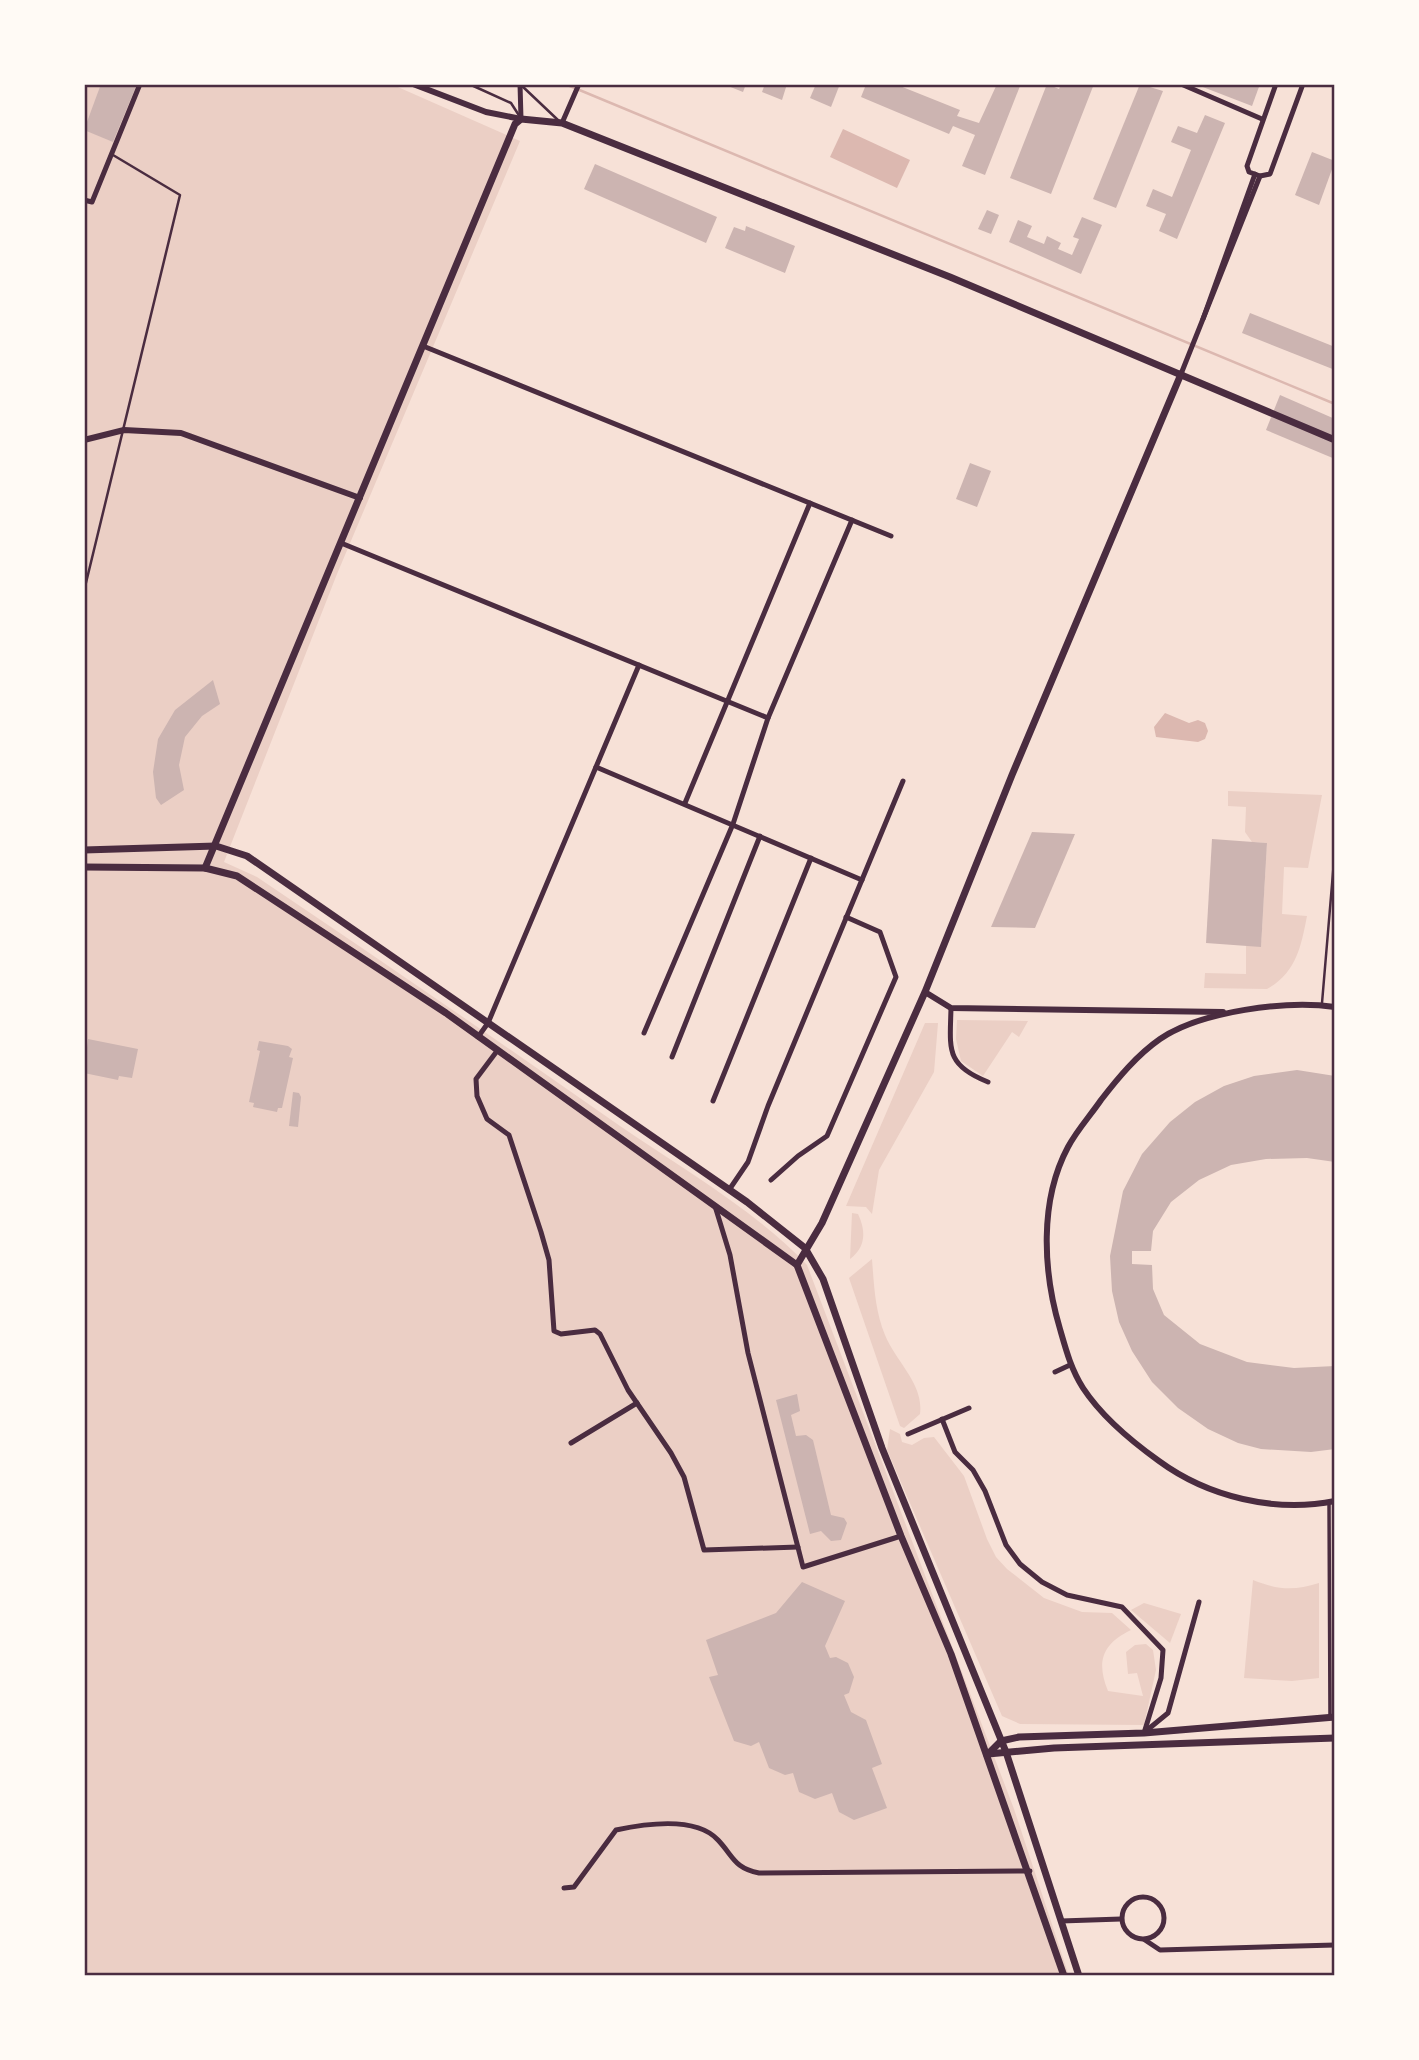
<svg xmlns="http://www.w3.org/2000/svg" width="1419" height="2060" font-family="'DM Sans',sans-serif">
<rect width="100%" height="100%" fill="#f7e1d7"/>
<g fill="#ebcfc5">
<path d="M 84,84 L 391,84 L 520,141 L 337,574 L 224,862 L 257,877 C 379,959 500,1042 620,1126 C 680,1167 759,1213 807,1265 L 1014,1809 L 1069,1976 L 84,1976 Z"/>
<path d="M 1228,791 L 1322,795 L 1308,868 L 1284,867 L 1282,914 L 1307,916 C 1301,947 1296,973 1267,989 L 1204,988 L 1205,973 L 1246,974 L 1246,946 L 1261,946 L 1267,843 L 1252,842 L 1245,832 L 1246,807 L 1228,806 Z"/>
<polygon points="957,1020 1028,1021 1019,1037 1012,1032 983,1076 961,1061 956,1039"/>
<polygon points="925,1023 938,1023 934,1072 879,1170 872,1214 866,1207 846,1206"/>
<path d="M 852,1213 L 858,1214 C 866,1231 866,1247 850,1259 Z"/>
<path d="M 872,1259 C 874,1285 875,1311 885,1335 C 896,1362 924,1384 920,1414 L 904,1428 L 900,1426 L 849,1278 Z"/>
<path d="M 890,1429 L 900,1434 L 902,1442 L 912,1445 L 924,1438 L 934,1437 L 964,1476 L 987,1539 L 996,1557 L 1007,1569 L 1044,1598 L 1082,1612 L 1112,1613 L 1131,1630 C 1102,1644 1096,1662 1108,1691 L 1143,1696 L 1137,1673 L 1128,1674 L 1126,1652 L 1135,1645 L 1146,1644 L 1153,1650 L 1156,1670 L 1144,1725 L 1020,1724 L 1002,1716 L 887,1450 Z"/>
<path d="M 1253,1580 C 1278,1590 1294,1591 1319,1583 L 1319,1678 L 1292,1681 L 1244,1678 Z"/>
<polygon points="1144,1603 1181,1614 1170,1643 1131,1610"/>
</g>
<g fill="#dcb8b0">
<polygon points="843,129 910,160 897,188 830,157"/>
<polygon points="1165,713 1189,723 1198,720 1205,723 1208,731 1205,739 1198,742 1156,737 1154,727"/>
</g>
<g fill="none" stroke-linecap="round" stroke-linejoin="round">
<polyline stroke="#dcb8b0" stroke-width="2.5" points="565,84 1335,404"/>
</g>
<g fill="#ccb4b1">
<polygon points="101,84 137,84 113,142 84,130"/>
<polygon points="723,84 746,84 743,92"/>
<polygon points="765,84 787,84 782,100 762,92"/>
<polygon points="816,84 840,84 831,107 810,98"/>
<polygon points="858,84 895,84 960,110 957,116 979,123 997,84 1020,86 985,175 962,166 975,135 953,126 949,134 861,97 865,87"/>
<polygon points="1047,84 1059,89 1061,84 1094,84 1051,194 1010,178"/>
<polygon points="1140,84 1163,91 1116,208 1093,199"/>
<polygon points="1195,84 1260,84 1252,106"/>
<polygon points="1205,115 1225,123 1177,239 1159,231 1166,214 1146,206 1153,189 1172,197 1191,150 1171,142 1178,126 1197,133"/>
<polygon points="1312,152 1335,161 1319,205 1295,195"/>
<polygon points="595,164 717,217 706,243 584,189"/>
<polygon points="987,210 999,215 991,234 978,229"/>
<polygon points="1082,217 1102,225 1081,274 1009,242 1018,220 1032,226 1027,237 1044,244 1047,236 1061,243 1058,249 1072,255 1079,239 1073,237"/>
<polygon points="746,226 795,246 785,273 725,248 734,227 745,231"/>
<polygon points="1250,313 1335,347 1335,370 1242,333"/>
<polygon points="1280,395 1335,419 1335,459 1266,430"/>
<polygon points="970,463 991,471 977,507 956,499"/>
<polygon points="213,680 220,704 202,716 185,737 179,765 184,790 161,805 156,798 153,772 158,739 175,710"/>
<polygon points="1032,832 1075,834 1035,928 991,927"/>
<polygon points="1212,839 1267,843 1261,947 1206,943"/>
<polygon points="88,1039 138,1049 132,1078 119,1076 118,1080 84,1073"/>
<polygon points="259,1041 288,1046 292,1049 289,1057 293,1058 282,1108 278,1108 277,1112 253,1107 254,1103 249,1102 260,1051 257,1050"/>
<polygon points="1297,1070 1335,1076 1335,1162 1307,1158 1266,1159 1231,1165 1199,1180 1171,1202 1153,1231 1151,1251 1132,1251 1132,1264 1152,1265 1153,1289 1164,1315 1200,1344 1247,1362 1294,1368 1335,1366 1335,1449 1311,1452 1261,1449 1238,1443 1208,1429 1178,1408 1152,1382 1132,1351 1119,1322 1112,1291 1110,1256 1123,1191 1142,1154 1170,1122 1195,1102 1224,1086 1254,1076"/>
<polygon points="293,1092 299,1093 301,1097 298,1127 289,1126"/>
<polygon points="797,1394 800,1411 791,1415 796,1436 806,1435 813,1440 831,1515 844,1518 847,1523 841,1540 831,1541 821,1531 810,1534 776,1400"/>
<polygon points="802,1582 845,1601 825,1646 830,1658 836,1657 848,1663 854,1677 849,1693 844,1695 851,1712 866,1720 882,1764 872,1768 887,1808 854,1820 839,1812 832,1793 815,1799 799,1792 793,1773 785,1775 769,1768 759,1742 751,1746 734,1741 709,1677 718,1675 706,1640 776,1613"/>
</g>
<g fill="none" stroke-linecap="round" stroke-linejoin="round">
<g stroke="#4a2c40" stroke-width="2.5">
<polyline points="469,84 511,103 520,117"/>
<polyline points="521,85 559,121"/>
<polyline points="84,591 180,195 113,155"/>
<polyline points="1322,1003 1335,849"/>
</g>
<polyline stroke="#4a2c40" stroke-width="3.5" points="1329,1502 1330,1717"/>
<g stroke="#4a2c40" stroke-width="5">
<polyline points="520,84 521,119"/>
<polyline points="1181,84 1262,119"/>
<polyline points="1276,84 1247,166 1249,172 1260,176 1270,174 1303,84"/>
<polyline points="562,123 579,84"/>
<polyline points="84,200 92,202 140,84"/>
<polyline points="1203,319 1255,174"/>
<polyline points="423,346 891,536"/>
<polyline points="1181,374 1260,176"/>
<polyline points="341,543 768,718"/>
<polyline points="596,767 862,880"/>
<polyline points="685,803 810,503"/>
<path d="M 951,1008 C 950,1049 945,1065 988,1082"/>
<polyline points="644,1033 733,824 768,718 852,520"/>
<polyline points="478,1037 488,1023 639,665"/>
<polyline points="497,1051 476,1079 477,1096 487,1119 509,1135 541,1232 549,1260 554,1331 561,1334 595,1330 600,1334 628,1390 671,1453 684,1477 704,1550 798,1547"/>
<polyline points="672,1057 760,836"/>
<polyline points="713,1101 811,858"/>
<polyline points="771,1180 798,1156 827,1136 896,977 880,932 846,917"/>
<polyline points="729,1190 748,1162 768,1106 903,781"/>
<polyline points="715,1206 730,1255 748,1353 803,1567 901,1536"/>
<polyline points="1055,1372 1070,1365"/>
<polyline points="942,1419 955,1452 973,1470 985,1491 1006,1545 1020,1564 1042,1582 1067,1595 1122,1607 1163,1650 1161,1678 1144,1733"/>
<polyline points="908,1434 969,1408"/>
<polyline points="571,1443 637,1403"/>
<polyline points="1146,1731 1168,1713 1199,1602"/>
<path d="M 564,1888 L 574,1887 L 616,1830 C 644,1824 696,1816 718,1840 C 734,1857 734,1868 759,1873 L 1030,1871"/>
<circle cx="1143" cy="1918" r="21"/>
<polyline points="1061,1921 1121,1919"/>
<polyline points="1145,1940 1160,1950 1335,1945"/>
</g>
<g stroke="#4a2c40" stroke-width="6">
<polyline points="413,84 486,112 521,119"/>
<polyline points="84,440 124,430 181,433 360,498"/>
<polyline points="925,992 951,1008 1223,1012"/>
<path d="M 1335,1007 C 1287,1000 1201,1011 1160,1039 C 1137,1055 1118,1078 1101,1100 C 1090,1116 1077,1130 1068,1147 C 1039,1201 1043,1272 1060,1329 C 1066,1350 1071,1369 1083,1388 C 1102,1417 1131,1441 1159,1461 C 1208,1497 1275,1513 1335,1501"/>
</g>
<g stroke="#4a2c40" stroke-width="7">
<polyline points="84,850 216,846 247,856 747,1202 805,1248 823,1279 882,1448 1006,1752 1079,1976"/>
<polyline points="84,867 205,868 237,876 446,1013 797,1265 901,1536 951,1654 1064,1976"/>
<polyline points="205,868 515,124 521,119 562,123 950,277 1335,440"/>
<polyline points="797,1265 822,1223 925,992 1012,775 1181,374"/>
<polyline points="988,1754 1054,1748 1335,1738"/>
<polyline points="987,1755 1001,1741 1019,1737 1144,1733 1335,1717"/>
</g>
</g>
<rect width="1419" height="2060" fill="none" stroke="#fffaf5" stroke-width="172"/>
<rect x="86" y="86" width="1247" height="1888" fill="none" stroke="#4a2c40" stroke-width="2.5"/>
</svg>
